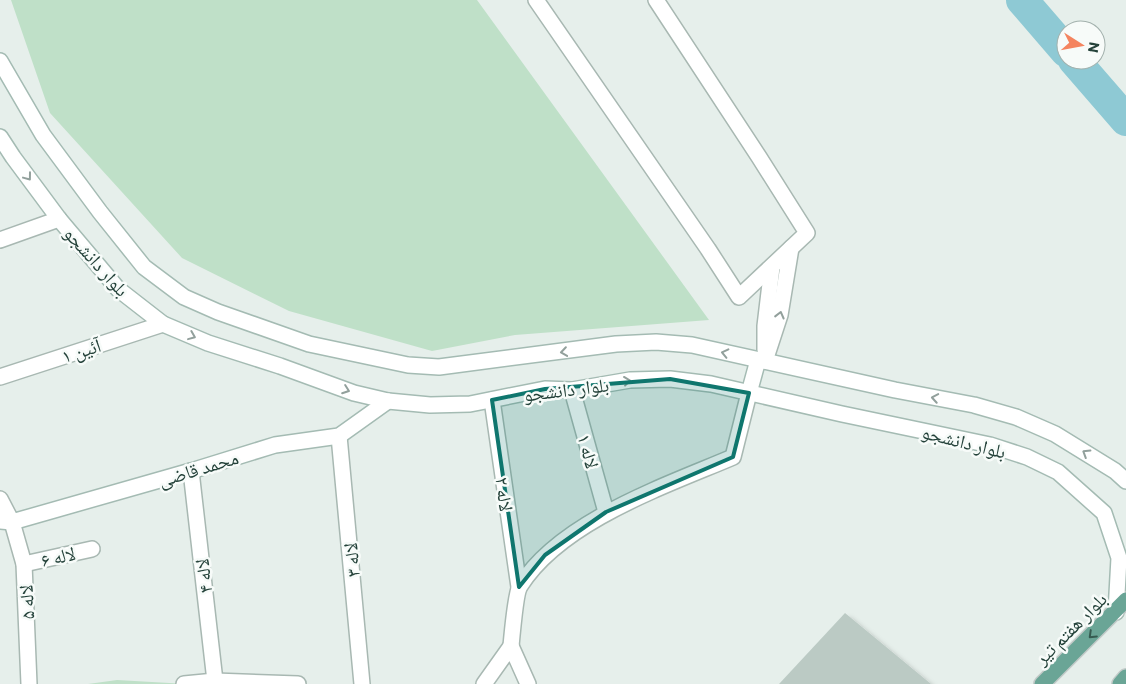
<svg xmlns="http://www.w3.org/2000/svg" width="1126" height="684" font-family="Commissioner,'Noto Naskh Arabic',sans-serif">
<defs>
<filter id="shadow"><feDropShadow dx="4.5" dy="4.5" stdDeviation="2.5" flood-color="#0004"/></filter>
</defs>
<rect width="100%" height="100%" fill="#e6efeb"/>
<g fill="#bfe0c8">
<polygon points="11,0 477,0 709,320 515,335 432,351 289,311 182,258 50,113"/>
<polygon points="117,680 187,684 88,684"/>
</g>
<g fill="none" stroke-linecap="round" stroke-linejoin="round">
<g stroke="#8ec9d4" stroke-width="32">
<polyline points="1022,0 1066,51"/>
<polyline points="1074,60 1126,120"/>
</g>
</g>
<polygon fill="#bbcac4" filter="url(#shadow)" points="845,613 931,684 779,684"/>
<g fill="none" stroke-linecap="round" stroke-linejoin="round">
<defs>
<g id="street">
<polyline points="536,0 708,249 739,297 807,233 759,157 656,0"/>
<polyline points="0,240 59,219"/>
<polyline points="765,350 765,326 772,267"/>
<polyline points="765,361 780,315 791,248"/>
<polyline points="0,377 163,324"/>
<polyline points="572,390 606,512"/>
<polyline points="492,400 519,587"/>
<polyline points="339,436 362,684"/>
<polyline points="191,471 215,681"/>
<polyline points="0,499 12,522 24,564 29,684"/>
<polyline points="24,564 92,549"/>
<path d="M 511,646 C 512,635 516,592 520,586 C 561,521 665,486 733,457 L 749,393"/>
<polyline points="184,684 215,681 298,684"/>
<polyline points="484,684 511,646 528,684"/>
</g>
<g id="secondary">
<polyline points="0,61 43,135 100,212 144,267 184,297 218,312 309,344 408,365 439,367 616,344 656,342 692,345 895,390 974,405 1016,417 1055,434 1115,471 1126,481"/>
<polyline points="0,137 13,157 59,219 118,289 163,324 208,343 280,366 354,393 388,401 430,405 470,404 545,389 572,390 630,380 670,379 711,384 842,414 990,445 1027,457 1058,472 1104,513 1119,558 1116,612"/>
<polyline points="749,393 758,360"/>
<polyline points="0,521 12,522 191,471 275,445 339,436 388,401"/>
</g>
<g id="primary">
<polyline points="1042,684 1126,600"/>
<polyline points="1120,684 1126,677"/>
</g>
</defs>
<use href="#street" stroke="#a8b8b2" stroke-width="18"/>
<use href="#secondary" stroke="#a4bbb3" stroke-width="18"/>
<use href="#primary" stroke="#c2cac8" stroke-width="18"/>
<use href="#street" stroke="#fff" stroke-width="15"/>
<use href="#secondary" stroke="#fff" stroke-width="15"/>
<use href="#primary" stroke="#6aa596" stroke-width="15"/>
</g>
<defs><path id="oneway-chevron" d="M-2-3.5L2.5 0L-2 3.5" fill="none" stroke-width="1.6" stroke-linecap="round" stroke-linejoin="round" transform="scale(1.25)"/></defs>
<g stroke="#92a09c">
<use href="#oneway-chevron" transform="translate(28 177) rotate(53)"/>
<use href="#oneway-chevron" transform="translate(780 315) rotate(-76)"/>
<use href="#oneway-chevron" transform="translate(192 336) rotate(22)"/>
<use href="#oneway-chevron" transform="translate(564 352) rotate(172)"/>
<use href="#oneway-chevron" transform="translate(725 353) rotate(-167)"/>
<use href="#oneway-chevron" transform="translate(627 381) rotate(-7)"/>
<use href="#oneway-chevron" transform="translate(346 390) rotate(20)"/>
<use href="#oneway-chevron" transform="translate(935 398) rotate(-170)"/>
<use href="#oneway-chevron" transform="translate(1086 453) rotate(-148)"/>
</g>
<use stroke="#365b51" href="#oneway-chevron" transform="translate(1092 635) rotate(136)"/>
<path fill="#0f766e" fill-opacity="0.2" stroke="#0f766e" stroke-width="4" stroke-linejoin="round" d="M 670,379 L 749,393 L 733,457 L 606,512 L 545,555 L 519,587 L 492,400 L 545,389 Z"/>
<g text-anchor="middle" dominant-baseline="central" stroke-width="5" stroke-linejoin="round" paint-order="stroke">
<g font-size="19" fill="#24423a" stroke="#f7fbf9">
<text transform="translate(97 261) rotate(48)">بلوار دانشجو</text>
<text transform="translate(81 350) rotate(-18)">آئین ۱</text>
<text transform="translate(566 389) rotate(-7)">بلوار دانشجو</text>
<text transform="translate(964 441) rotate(14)">بلوار دانشجو</text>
<text transform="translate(589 451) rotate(75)">لاله ۱</text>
<text transform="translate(198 468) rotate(-17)">محمد قاضی</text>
<text transform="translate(505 494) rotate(82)">لاله ۲</text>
<text transform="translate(58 556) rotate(-13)">لاله ۶</text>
<text transform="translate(351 560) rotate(-95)">لاله ۳</text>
<text transform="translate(203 576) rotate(-97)">لاله ۴</text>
<text transform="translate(26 602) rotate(-93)">لاله ۵</text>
<text transform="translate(1070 628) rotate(-45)">بلوار هفتم تیر</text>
</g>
</g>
<g transform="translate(1081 45) rotate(101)"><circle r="24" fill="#f7fbf9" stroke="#a3b1ad"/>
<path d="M0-4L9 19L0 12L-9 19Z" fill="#f4845f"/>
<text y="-8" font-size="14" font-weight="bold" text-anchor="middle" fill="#24423a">N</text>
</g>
</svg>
